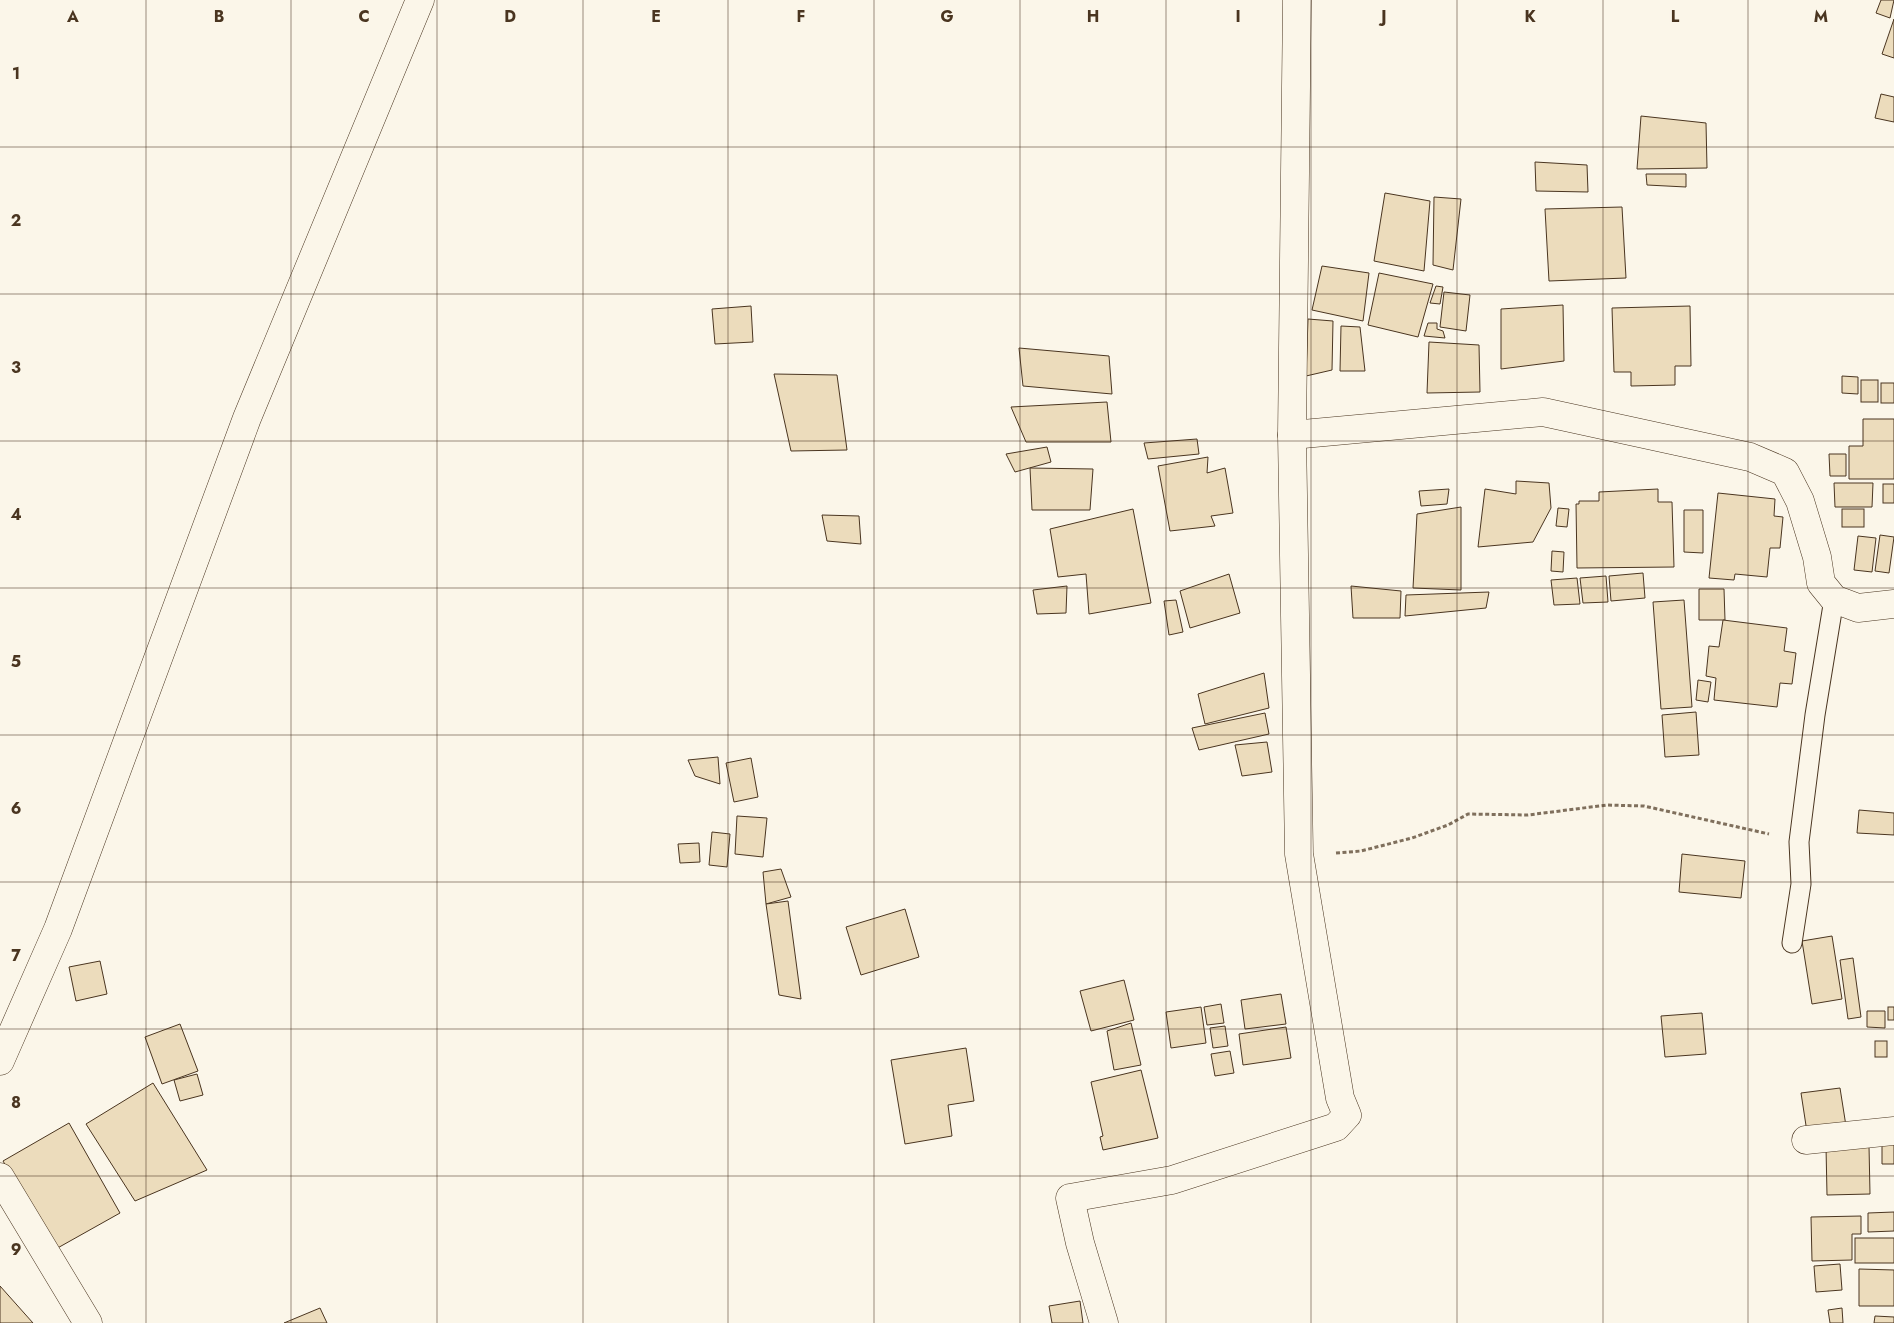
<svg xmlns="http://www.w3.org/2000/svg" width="1894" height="1323" font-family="Jost,sans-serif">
<rect width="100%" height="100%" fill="#fbf6e9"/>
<g fill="#ecdcbc" stroke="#4a3520">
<polygon points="1881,0 1894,0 1890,18 1876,13"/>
<polygon points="1894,19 1894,58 1882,54"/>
<polygon points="1881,94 1894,97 1894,122 1875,118"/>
<polygon points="1641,116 1706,123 1707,168 1637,169"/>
<polygon points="1535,162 1587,165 1588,192 1536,191"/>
<polygon points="1646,174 1686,174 1686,187 1647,185"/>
<polygon points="1385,193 1430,201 1424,271 1374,261"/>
<polygon points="1434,197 1461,199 1453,270 1433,265"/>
<polygon points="1622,207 1626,278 1549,281 1545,209"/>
<polygon points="1322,266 1369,273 1363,321 1312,310"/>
<polygon points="1379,273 1433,284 1418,337 1368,325"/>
<polygon points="1436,286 1443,287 1440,304 1430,303"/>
<polygon points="1444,292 1470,295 1466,331 1440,327"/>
<polygon points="1563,305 1564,361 1501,369 1501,309"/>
<polygon points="751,306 753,342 715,344 712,309"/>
<polygon points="1690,306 1691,366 1675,366 1675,385 1631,386 1631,372 1614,372 1612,308"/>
<polygon points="1308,319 1333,321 1332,370 1306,376"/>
<polygon points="1428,323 1437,323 1437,329 1443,331 1445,338 1424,336"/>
<polygon points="1341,326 1360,327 1365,371 1340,371"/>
<polygon points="1429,342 1479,345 1480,392 1427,393"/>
<polygon points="1019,348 1109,356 1112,394 1023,386"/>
<polygon points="774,374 837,375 847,450 791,451"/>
<polygon points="1842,376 1858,377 1858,394 1842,393"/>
<rect x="1861" y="380" width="17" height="22"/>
<rect x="1881" y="383" width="13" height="20"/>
<polygon points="1107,402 1111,442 1026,442 1011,407"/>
<polygon points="1863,419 1894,419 1894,479 1849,479 1849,446 1863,446"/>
<polygon points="1197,439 1199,454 1148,459 1144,443"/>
<polygon points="1047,447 1051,462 1015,472 1006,454"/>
<polygon points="1829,454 1846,454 1846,476 1830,476"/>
<polygon points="1208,457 1207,473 1225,468 1233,513 1211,516 1215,526 1170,531 1158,466"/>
<polygon points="1030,468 1093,469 1090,510 1032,510"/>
<polygon points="1516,481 1549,483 1551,508 1533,542 1478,547 1485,489 1516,494"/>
<polygon points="1834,483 1873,483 1872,507 1835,507"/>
<rect x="1883" y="484" width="11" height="19"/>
<polygon points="1449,489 1447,504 1421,506 1419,491"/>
<polygon points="1658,489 1658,502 1672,502 1674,567 1577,568 1576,504 1579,504 1579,501 1599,501 1599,492"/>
<polygon points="1718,493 1775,499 1774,516 1783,517 1780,548 1770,548 1767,577 1735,574 1734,580 1709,578"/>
<polygon points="1461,507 1461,590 1413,588 1417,514"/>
<polygon points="1558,508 1569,509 1567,527 1556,526"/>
<polygon points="1133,509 1151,603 1089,614 1086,574 1058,577 1050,529"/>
<rect x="1842" y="509" width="22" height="18"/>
<polygon points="1684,510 1703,510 1703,553 1684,552"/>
<polygon points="822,515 859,516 861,544 827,541"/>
<polygon points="1880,535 1894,537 1889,573 1875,571"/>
<polygon points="1858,536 1876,538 1872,572 1854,570"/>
<polygon points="1552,551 1564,552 1563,572 1551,571"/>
<polygon points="1643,573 1645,598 1611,601 1609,576"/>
<polygon points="1229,574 1240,613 1190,628 1180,591"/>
<polygon points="1606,576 1608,602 1583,603 1580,578"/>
<polygon points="1577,578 1580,604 1554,605 1551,580"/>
<polygon points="1067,586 1066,613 1037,614 1033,590"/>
<polygon points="1351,586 1401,591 1400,618 1353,618"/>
<polygon points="1699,589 1724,589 1725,620 1699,620"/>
<polygon points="1489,592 1486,608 1405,616 1406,595"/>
<polygon points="1176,600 1183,632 1169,635 1164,601"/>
<polygon points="1684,600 1692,707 1661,709 1653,602"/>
<polygon points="1723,620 1787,628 1784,651 1796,653 1792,684 1780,683 1777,707 1714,700 1716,678 1706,676 1709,646 1719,647"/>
<polygon points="1264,673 1269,708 1205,724 1198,694"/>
<polygon points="1698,680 1711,682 1708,702 1696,700"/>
<polygon points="1696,712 1699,755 1665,757 1662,715"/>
<polygon points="1265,713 1269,734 1199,750 1192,728"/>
<polygon points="1267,742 1272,772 1242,776 1235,745"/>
<polygon points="718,757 720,784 695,776 688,760"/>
<polygon points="751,758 758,797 734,802 726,763"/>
<polygon points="1859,810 1894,813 1894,835 1857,833"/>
<polygon points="737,816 767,818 763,857 735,854"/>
<polygon points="712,832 730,834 727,867 709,865"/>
<polygon points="699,843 700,862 680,863 678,844"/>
<polygon points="1682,854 1745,861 1741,898 1679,892"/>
<polygon points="781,869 791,897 766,904 763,872"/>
<polygon points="788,901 801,999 779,995 766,904"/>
<polygon points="905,909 919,957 861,975 846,927"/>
<polygon points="1832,936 1842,999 1812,1004 1802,941"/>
<polygon points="1853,958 1861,1017 1848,1019 1840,960"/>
<polygon points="100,961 107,994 76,1001 69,967"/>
<polygon points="1124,980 1134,1020 1091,1031 1080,991"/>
<polygon points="1281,994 1286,1024 1245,1029 1241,1000"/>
<polygon points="1221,1004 1224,1023 1207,1025 1204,1007"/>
<polygon points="1201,1007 1206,1043 1171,1048 1166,1012"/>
<rect x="1888" y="1007" width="6" height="13"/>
<polygon points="1867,1011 1885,1011 1885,1028 1867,1027"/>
<polygon points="1702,1013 1706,1054 1665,1057 1661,1016"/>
<polygon points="1131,1023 1141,1065 1114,1070 1107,1031"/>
<polygon points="180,1024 198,1071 162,1084 145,1037"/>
<polygon points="1225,1026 1228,1046 1213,1048 1210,1028"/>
<polygon points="1286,1027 1291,1058 1243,1065 1239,1034"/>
<rect x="1875" y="1041" width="12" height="16"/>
<polygon points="966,1048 974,1101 948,1105 952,1136 905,1144 891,1060"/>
<polygon points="1230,1051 1234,1073 1215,1076 1211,1054"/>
<polygon points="1141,1070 1158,1138 1103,1150 1100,1137 1103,1136 1091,1082"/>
<polygon points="197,1074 203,1095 180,1101 174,1080"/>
<polygon points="153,1083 207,1170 135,1201 86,1124"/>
<polygon points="1840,1088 1846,1126 1807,1132 1801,1093"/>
<polygon points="69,1123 120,1213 54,1250 3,1161"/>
<polygon points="1894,1142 1894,1164 1882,1164 1882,1143"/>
<polygon points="1869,1146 1870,1194 1827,1195 1826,1147"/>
<polygon points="1894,1212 1894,1231 1868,1232 1868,1213"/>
<polygon points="1861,1216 1861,1234 1852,1234 1852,1260 1812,1261 1811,1217"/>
<rect x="1855" y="1238" width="39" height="25"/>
<polygon points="1840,1264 1842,1290 1816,1292 1814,1266"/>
<polygon points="1859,1269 1894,1270 1894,1306 1859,1306"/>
<polygon points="0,1286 33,1323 0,1323"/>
<polygon points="1080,1301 1083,1323 1052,1323 1049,1306"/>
<polygon points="320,1308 327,1323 284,1323"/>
<polygon points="1842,1308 1843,1323 1830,1323 1828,1310"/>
<polygon points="1875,1316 1894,1317 1894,1323 1874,1323"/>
</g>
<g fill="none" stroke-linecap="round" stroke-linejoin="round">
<defs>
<polyline id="service" points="1792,943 1801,884 1799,842 1815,715 1834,599"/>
<g id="minor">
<polyline points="1292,435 1543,412 1750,457 1785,472 1800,501 1817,557 1821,583 1834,599 1858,608 1894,604"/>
<polyline points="0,1061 58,929 247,418 420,0"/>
<polyline points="1806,1140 1894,1131"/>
<polyline points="0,1177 88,1323"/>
<polyline points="1104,1323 1080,1243 1070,1198 1172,1180 1336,1127 1347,1115 1340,1098 1299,854 1292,435 1297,0"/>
</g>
</defs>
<use href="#service" stroke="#4a3520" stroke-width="21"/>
<use href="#minor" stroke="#4a3520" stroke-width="29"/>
<polyline stroke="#7f6f5c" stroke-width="3" stroke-dasharray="4 2.5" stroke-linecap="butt" points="1336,853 1361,851 1412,838 1448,825 1468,814 1528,815 1607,805 1644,806 1769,834"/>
<use href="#service" stroke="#fbf6e9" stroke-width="19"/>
<use href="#minor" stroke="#fbf6e9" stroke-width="28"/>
</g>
<path fill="none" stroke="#4a3520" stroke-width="1" stroke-opacity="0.55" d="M 146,0 L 146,1323M 291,0 L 291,1323M 437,0 L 437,1323M 583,0 L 583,1323M 728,0 L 728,1323M 874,0 L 874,1323M 1020,0 L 1020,1323M 1166,0 L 1166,1323M 1311,0 L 1311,1323M 1457,0 L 1457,1323M 1603,0 L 1603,1323M 1748,0 L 1748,1323M 0,147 L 1894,147M 0,294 L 1894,294M 0,441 L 1894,441M 0,588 L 1894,588M 0,735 L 1894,735M 0,882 L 1894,882M 0,1029 L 1894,1029M 0,1176 L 1894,1176"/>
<g font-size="16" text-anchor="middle" font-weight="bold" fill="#4a3520" stroke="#fbf6e9" stroke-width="4" stroke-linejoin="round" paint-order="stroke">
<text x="73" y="22">A</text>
<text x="219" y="22">B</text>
<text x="364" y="22">C</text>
<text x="510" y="22">D</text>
<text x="656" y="22">E</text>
<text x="801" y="22">F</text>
<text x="947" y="22">G</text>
<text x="1093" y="22">H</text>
<text x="1238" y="22">I</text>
<text x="1384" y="22">J</text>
<text x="1530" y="22">K</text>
<text x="1675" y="22">L</text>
<text x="1821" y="22">M</text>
<text x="16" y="79">1</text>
<text x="16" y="226">2</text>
<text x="16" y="373">3</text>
<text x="16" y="520">4</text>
<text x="16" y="667">5</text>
<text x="16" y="814">6</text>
<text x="16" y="961">7</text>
<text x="16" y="1108">8</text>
<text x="16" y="1255">9</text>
</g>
</svg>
